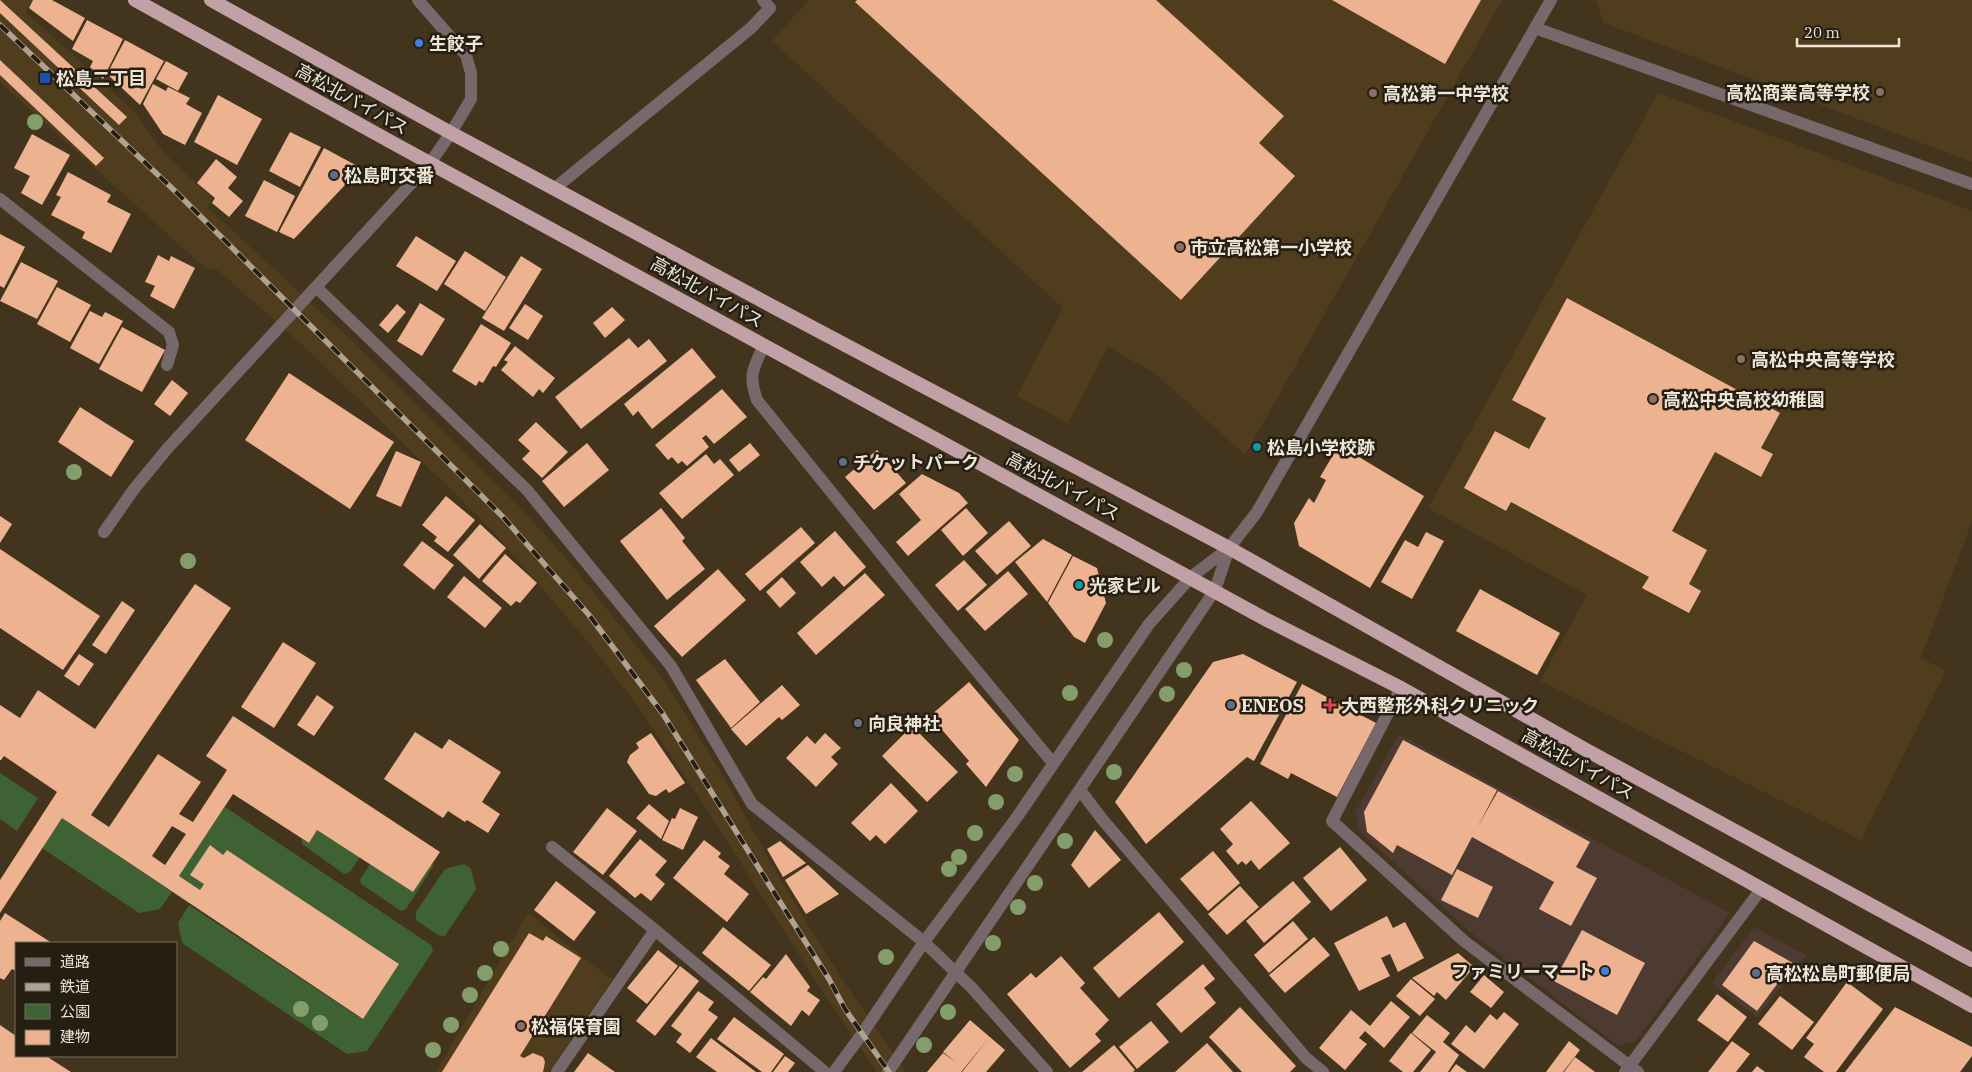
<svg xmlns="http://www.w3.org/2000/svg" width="1972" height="1072" font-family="'IBM Plex Serif','Noto Sans JP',serif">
<rect width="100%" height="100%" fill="#43351d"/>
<g fill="#4d3b32">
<polygon points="1399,734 1730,913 1636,1041 1618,1046 1474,935 1359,831 1355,813"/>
<polygon points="1754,927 1806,955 1757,1017 1712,983"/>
</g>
<g fill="#4f3d1e">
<polygon points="0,0 32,0 26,12 134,111 164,153 213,199 207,207 350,339 427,415 517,504 571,564 666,683 722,774 780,879 838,973 906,1072 877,1072 819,986 697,794 637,705 589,643 490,528 309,351 219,271 204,267 0,82"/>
<polygon points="809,0 1502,0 1245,455 1155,373 1108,347 1068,423 1017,396 1063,308 772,41"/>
<polygon points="1595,0 1972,0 1972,162 1604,23"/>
<polygon points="1658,93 1972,211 1972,521 1921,658 1946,671 1861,840 1540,681 1587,595 1428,508"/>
<polygon points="528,913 612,980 549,1072 436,1072"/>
</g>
<g fill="#3f6235">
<polygon points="0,773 38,798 17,831 0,819"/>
<polygon points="225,807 431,945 433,951 367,1051 347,1054 182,943 178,923 189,905 362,1019 399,964 227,850 223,855 210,846 204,884 200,890 179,876"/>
<polygon points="62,818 172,892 160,909 139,913 42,848"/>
<polygon points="317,830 360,857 350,872 344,874 302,844 302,839 309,843"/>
<polygon points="370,864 413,892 432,864 434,865 406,909 401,911 361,884 360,880"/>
<polygon points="464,864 471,869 476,889 445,936 438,935 416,920 416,912 445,869"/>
</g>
<g fill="#edb28f" fill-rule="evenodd">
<polygon points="0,0 127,117 119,125 0,13"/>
<polygon points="33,0 52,0 85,18 73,41 29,8"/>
<polygon points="857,0 1156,0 1284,116 1259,143 1295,176 1181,300 855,2"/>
<polygon points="1332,0 1481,0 1445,64"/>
<polygon points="87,20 123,39 103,79 90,67 93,61 72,49"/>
<polygon points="125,40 164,61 140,105 107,74"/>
<polygon points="0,60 104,158 96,166 0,75"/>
<polygon points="166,61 188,73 178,91 156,79"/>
<polygon points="153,84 166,91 168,87 190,98 186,104 202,113 185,145 163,134 143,104"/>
<polygon points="218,95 262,119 237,165 194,142"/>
<polygon points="290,132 321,147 300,187 269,171"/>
<polygon points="32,134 70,155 42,205 21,193 30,176 14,168"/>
<polygon points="324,148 361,168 294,239 279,232"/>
<polygon points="216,159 237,177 228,188 243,201 229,217 212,203 215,198 197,183"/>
<polygon points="68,172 111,195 107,202 131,214 111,253 82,238 85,232 51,215 61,197 56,195"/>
<polygon points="264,180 295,196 277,232 245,216"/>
<polygon points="0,234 25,247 4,288 0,286"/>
<polygon points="416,236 456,261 437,291 396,266"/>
<polygon points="465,251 506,277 485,311 444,284"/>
<polygon points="158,255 169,261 171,256 195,268 174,309 150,296 155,286 145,282"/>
<polygon points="521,256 542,269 504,331 482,318"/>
<polygon points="21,262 58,281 37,319 0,301"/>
<polygon points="57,287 91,305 70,342 37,324"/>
<polygon points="1567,298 1780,413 1761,448 1773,454 1761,477 1715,452 1672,531 1707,550 1689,584 1701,591 1689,613 1642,588 1649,577 1511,502 1506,511 1464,488 1495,431 1529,449 1546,418 1512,400"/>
<polygon points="420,303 445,319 422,356 397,341"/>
<polygon points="397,304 406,312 388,333 379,325"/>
<polygon points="525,304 543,316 528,340 509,328"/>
<polygon points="612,307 625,320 605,338 593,323"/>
<polygon points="90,311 102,317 105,312 123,321 99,364 70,348"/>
<polygon points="481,324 511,343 496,367 493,366 483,383 479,381 476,386 452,371"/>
<polygon points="122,327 165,350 142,392 99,369"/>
<polygon points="629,338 638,348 649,339 667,361 581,429 555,397"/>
<polygon points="515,346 555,378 543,393 539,389 533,397 501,370 508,362 504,360"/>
<polygon points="692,348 716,377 652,429 638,411 633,416 624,404"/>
<polygon points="289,373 394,442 350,509 245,440"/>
<polygon points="172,380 188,393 170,416 154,404"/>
<polygon points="722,389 747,417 714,444 706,435 702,438 709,447 687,466 682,461 678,464 672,457 668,460 655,445"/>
<polygon points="80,407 134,441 111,477 58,442"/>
<polygon points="536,422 568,452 542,478 522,459 530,451 518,440"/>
<polygon points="587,443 609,470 564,507 542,481"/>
<polygon points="750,443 760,455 739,472 729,460"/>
<polygon points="1339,445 1424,496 1370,588 1299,546 1294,523 1309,498 1314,503 1326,480 1320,477"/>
<polygon points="877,450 906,483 874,510 845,477"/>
<polygon points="396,451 421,462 401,507 376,496"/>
<polygon points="706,454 714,464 720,459 734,475 682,519 659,493"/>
<polygon points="922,474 959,493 968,503 908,556 896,542 921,520 899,494"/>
<polygon points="446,496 475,520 448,552 434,541 437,537 422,525"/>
<polygon points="661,508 685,538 682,541 705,569 667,600 620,541"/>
<polygon points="966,508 988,533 963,556 941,530"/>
<polygon points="0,516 12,524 0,543"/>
<polygon points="1009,521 1031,546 997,575 975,551"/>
<polygon points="480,524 506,548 479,579 453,555"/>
<polygon points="801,527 815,543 760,591 745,574"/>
<polygon points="835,531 866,567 844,587 834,576 822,587 800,562"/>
<polygon points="1426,532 1444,541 1412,599 1381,582 1405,540 1418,547"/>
<polygon points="1043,539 1072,555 1047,602 1015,562"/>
<polygon points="422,541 454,565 434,590 403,565"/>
<polygon points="0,549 100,616 63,670 0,628"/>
<polygon points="505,554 537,583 520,603 516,601 511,606 482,581"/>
<polygon points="1073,556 1097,568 1106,603 1085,643 1074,637 1048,603"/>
<polygon points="964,560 987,585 958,611 935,585"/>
<polygon points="718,569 746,600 682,657 654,626"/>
<polygon points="1008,571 1028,594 985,631 965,609"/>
<polygon points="865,573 885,595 816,655 797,633"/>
<polygon points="464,576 502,608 485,628 447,597"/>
<polygon points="782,577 796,593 780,608 766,592"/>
<path d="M 195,584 L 231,608 L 91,815 L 109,827 L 158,754 L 201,782 L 179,814 L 193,822 L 227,770 L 206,756 L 233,716 L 440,852 L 413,892 L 317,830 L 309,843 L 233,794 L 179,876 L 200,890 L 204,884 L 190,875 L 210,845 L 223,855 L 227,850 L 399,964 L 363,1019 L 62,818 L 0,913 L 0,880 L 57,792 L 4,756 L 1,760 L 0,760 L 0,705 L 20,718 L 38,690 L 95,729 ZM 172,826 L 186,834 L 165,865 L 152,856 Z"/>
<polygon points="1480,589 1560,633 1537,675 1456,631"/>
<polygon points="122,601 135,610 106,654 92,645"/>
<polygon points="283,642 316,663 274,728 241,707"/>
<polygon points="79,654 94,664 79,686 64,676"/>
<polygon points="1243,654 1297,682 1254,761 1247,757 1146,844 1115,802 1213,662"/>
<polygon points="725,659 760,702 731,728 696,680"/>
<polygon points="969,682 1019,740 986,787 966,764 969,761 930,716"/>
<polygon points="1302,684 1376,723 1337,797 1291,773 1288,779 1260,764"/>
<polygon points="782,685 800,705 782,720 779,717 746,746 731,729"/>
<polygon points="317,695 334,707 314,736 297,725"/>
<polygon points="912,726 958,772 927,802 882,756"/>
<polygon points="415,732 442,749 449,739 501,772 482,802 500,814 488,833 467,820 465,822 448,811 443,818 384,779"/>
<polygon points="651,733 685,783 669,793 666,789 656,796 649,794 627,762 630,755 639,748 636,743"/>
<polygon points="825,733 841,748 831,757 838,764 816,787 786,758 807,736 815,744"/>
<polygon points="1403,740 1497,790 1477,828 1498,791 1590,842 1576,867 1597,878 1571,926 1539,909 1554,882 1472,837 1452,875 1397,845 1393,853 1367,832 1364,812"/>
<polygon points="891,783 918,811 885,844 876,835 870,841 851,823"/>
<polygon points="1251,801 1290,843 1259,870 1251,860 1246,865 1242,861 1238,865 1226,851 1233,844 1220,829"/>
<polygon points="649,804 669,821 661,839 636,818"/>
<polygon points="607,808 637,831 603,875 573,852"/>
<polygon points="680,808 698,817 683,850 662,840 672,818 675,819"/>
<polygon points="1095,830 1121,860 1089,888 1071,865"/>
<polygon points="640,839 667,861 655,875 665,884 651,901 641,893 635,898 609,876"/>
<polygon points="704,840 721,853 718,857 730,866 724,874 749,894 727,922 673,878"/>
<polygon points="780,841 806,863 783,877 767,849"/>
<polygon points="1340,847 1367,880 1331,911 1303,878"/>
<polygon points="1213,851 1240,883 1208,911 1180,879"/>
<polygon points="808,865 839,894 806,914 785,880"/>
<polygon points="1457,869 1493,887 1478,918 1441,900"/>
<polygon points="556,881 596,912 574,941 534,910"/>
<polygon points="1293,881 1311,902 1264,943 1246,921"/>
<polygon points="1240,886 1259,907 1227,935 1208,914"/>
<polygon points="1159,912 1184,942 1119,998 1093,968"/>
<polygon points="5,913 52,943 16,943 16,971 12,969 4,980 0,978 0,921"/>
<polygon points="1387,916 1393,928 1405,922 1424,958 1398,972 1390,954 1381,958 1390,976 1359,991 1334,943"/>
<polygon points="1293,921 1308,939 1269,973 1254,955"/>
<polygon points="723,927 771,965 749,991 702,953"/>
<polygon points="1582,930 1645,963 1617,1015 1554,981"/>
<polygon points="529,933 543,941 546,936 581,958 520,1056 524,1058 533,1053 543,1057 545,1062 543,1072 442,1072"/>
<polygon points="1314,937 1330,955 1285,993 1269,975"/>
<polygon points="1754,941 1793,963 1757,1011 1722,985"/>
<polygon points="658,950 678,966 647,1004 627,988"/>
<polygon points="1458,953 1474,967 1446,1000 1437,992 1434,996 1412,978"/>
<polygon points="786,954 810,987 807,991 820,1000 809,1016 802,1010 791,1026 750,992 763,977 766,979"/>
<polygon points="1061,956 1085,983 1080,988 1109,1020 1095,1034 1101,1041 1070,1068 1007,994 1031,973 1036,978"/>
<polygon points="1203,964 1215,979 1204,988 1216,1003 1181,1033 1156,1004"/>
<polygon points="680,966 699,981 655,1036 636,1021"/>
<polygon points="1484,975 1504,992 1491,1008 1470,992"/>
<polygon points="1411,979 1435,999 1420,1016 1396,996"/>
<polygon points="1847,982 1883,1009 1836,1072 1824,1072 1804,1057 1814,1044 1806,1038"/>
<polygon points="698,991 714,1002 708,1010 718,1017 690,1053 676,1042 682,1034 671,1026"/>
<polygon points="1717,994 1747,1017 1728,1042 1697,1020"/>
<polygon points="1780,996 1814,1022 1792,1050 1758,1024"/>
<polygon points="1391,1001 1410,1017 1384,1048 1365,1031 1359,1038 1367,1044 1345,1070 1319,1048 1351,1010 1370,1026"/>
<polygon points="1240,1007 1296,1066 1290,1072 1242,1072 1209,1037"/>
<polygon points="1895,1007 1972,1047 1972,1056 1960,1072 1845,1072"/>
<polygon points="1504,1012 1519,1024 1484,1069 1451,1044 1466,1025 1475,1033 1490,1014 1497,1020"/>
<polygon points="1427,1015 1450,1033 1443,1042 1459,1055 1448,1072 1420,1072 1436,1052 1412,1033"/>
<polygon points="734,1017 784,1054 771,1072 762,1072 717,1039"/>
<polygon points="970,1020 1005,1050 986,1072 962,1072 989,1038 961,1072 927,1072 943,1053 957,1063 943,1052"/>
<polygon points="1151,1021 1169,1042 1137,1069 1119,1047"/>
<polygon points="0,1025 16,1036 16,1056 46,1056 71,1072 0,1072"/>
<polygon points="1411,1033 1431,1050 1413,1072 1403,1072 1389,1061"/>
<polygon points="711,1038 756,1072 717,1072 696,1057"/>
<polygon points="1569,1041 1580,1050 1563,1072 1546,1072"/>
<polygon points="1732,1041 1750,1054 1736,1072 1708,1072"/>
<polygon points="1207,1043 1233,1072 1175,1072"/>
<polygon points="1114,1045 1135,1070 1133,1072 1082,1072"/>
<polygon points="588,1053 615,1072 574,1072"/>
<polygon points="785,1056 795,1063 788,1072 773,1072"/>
<polygon points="1575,1057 1595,1072 1564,1072"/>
<polygon points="1456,1064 1467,1072 1450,1072"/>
<polygon points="1757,1066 1765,1072 1752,1072"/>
</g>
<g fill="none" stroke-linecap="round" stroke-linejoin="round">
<g stroke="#77686b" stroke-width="12">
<polyline points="1535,28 1972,184"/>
<polyline points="555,188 751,28 770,8 763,0"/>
<polyline points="0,199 169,332 173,345 167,365"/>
<polyline points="316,287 527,490 671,666 752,804 924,942 972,988 1047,1072"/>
<path d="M 764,345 C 753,370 748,374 757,400 L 928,612 L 1053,763"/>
<polyline points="104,532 134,489 167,449 430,163 451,133 471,99 471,73 466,55 418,0"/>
<polyline points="1401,688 1332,821 1464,941 1638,1072"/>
<polyline points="1080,790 1102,819 1306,1058 1323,1072"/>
<polyline points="552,847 655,930 825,1072"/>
<polyline points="557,1072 655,930"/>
<polyline points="1625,1072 1762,888"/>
</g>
<g stroke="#77686b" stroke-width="12">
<polyline points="834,1072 862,1034 924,942 1017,817 1149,624 1191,577 1229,548 1257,512 1551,0"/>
<polyline points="888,1072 1215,590 1229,548"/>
</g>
<g stroke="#c1a0a6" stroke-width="14">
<polyline points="135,0 393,143 1269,621 1401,688 1972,1006"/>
<polyline points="211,0 451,133 783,312 1229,548 1588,751 1972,960"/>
</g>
<defs>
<polyline id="rail" points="0,25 176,192 503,517 589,615 663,714 770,886 829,979 845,1009 889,1072"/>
</defs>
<use href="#rail" stroke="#aea391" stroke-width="5.5"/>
<use href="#rail" stroke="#241e13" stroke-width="4" stroke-dasharray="11" stroke-linecap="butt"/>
</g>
<g fill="#849e6b">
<circle cx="35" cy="122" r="8"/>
<circle cx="74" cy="472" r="8"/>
<circle cx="188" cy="561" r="8"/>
<circle cx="1105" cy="640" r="8"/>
<circle cx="1184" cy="670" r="8"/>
<circle cx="1070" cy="693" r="8"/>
<circle cx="1167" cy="694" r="8"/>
<circle cx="1114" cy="772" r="8"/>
<circle cx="1015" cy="774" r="8"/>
<circle cx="996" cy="802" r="8"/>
<circle cx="975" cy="833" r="8"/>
<circle cx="1065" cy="841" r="8"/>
<circle cx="959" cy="857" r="8"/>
<circle cx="949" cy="869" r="8"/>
<circle cx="1035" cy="883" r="8"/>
<circle cx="1018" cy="907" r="8"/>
<circle cx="993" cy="943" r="8"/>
<circle cx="501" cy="949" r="8"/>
<circle cx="886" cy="957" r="8"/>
<circle cx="485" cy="973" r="8"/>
<circle cx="470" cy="995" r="8"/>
<circle cx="301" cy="1009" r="8"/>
<circle cx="948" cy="1012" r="8"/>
<circle cx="320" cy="1023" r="8"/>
<circle cx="451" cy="1025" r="8"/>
<circle cx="924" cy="1045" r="8"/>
<circle cx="433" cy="1050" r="8"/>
</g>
<g fill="#3f7fe0" stroke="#241e13" stroke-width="2">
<circle cx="419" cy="43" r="5"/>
<circle cx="1605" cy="971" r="5"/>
</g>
<rect fill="#1a4fb4" stroke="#241e13" stroke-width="2" x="39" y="72" width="12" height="12" rx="2.5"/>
<g fill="#8d6e63" stroke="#241e13" stroke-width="2">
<circle cx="1880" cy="92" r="5"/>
<circle cx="1373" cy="93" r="5"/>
<circle cx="1180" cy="247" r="5"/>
<circle cx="1741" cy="359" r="5"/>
<circle cx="1653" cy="399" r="5"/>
<circle cx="521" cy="1026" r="5"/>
</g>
<g fill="#5c6f8a" stroke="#241e13" stroke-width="2">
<circle cx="334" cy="175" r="5"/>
<circle cx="843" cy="462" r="5"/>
<circle cx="1231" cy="705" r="5"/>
<circle cx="1756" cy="973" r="5"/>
</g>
<g fill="#0f9aa8" stroke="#241e13" stroke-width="2">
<circle cx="1257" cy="447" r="5"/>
<circle cx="1079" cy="585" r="5"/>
</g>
<path fill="#e0444e" stroke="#241e13" stroke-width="2" d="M1327.5 697.5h5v5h5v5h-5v5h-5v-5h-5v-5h5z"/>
<circle fill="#6b7280" stroke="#241e13" stroke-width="2" cx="858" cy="723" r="5"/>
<g text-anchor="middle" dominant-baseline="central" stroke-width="5" stroke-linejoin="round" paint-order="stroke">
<g font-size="18" font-weight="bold" fill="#eee5d6" stroke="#241e13" text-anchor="start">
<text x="429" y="43">生餃子</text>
<text x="56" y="78">松島二丁目</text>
<text x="1870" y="92" text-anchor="end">高松商業高等学校</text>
<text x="1383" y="93">高松第一中学校</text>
<text x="344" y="175">松島町交番</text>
<text x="1190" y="247">市立高松第一小学校</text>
<text x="1751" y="359">高松中央高等学校</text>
<text x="1663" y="399">高松中央高校幼稚園</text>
<text x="1267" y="447">松島小学校跡</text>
<text x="853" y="462">チケットパーク</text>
<text x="1089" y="585">光家ビル</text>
<text x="1241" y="705">ENEOS</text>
<text x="1341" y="705">大西整形外科クリニック</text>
<text x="868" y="723">向良神社</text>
<text x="1595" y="971" text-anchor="end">ファミリーマート</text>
<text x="1766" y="973">高松松島町郵便局</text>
<text x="531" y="1026">松福保育園</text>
</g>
<g font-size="18" fill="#eee5d6" stroke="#241e13">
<text transform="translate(352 99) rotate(29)">高松北バイパス</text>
<text transform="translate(707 292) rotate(29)">高松北バイパス</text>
<text transform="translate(1063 486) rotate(28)">高松北バイパス</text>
<text transform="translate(1578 764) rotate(29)">高松北バイパス</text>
</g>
</g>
<rect x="15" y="942" width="162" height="115" fill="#241e13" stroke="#756e61"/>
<rect x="25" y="958" width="25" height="8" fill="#77686b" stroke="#756e61"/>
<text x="60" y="967" font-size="15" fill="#eee5d6">道路</text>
<rect x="25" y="983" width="25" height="8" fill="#aea391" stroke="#756e61"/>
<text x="60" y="992" font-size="15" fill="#eee5d6">鉄道</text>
<rect x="25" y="1004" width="25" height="15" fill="#3f6235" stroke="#756e61"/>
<text x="60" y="1017" font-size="15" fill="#eee5d6">公園</text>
<rect x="25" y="1030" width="25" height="15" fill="#edb28f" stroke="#756e61"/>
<text x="60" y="1042" font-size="15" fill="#eee5d6">建物</text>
<path d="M1797 38v8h102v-8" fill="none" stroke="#eee5d6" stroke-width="2.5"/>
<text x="1804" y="38" font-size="15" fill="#eee5d6" stroke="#241e13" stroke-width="4" paint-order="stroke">20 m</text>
</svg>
